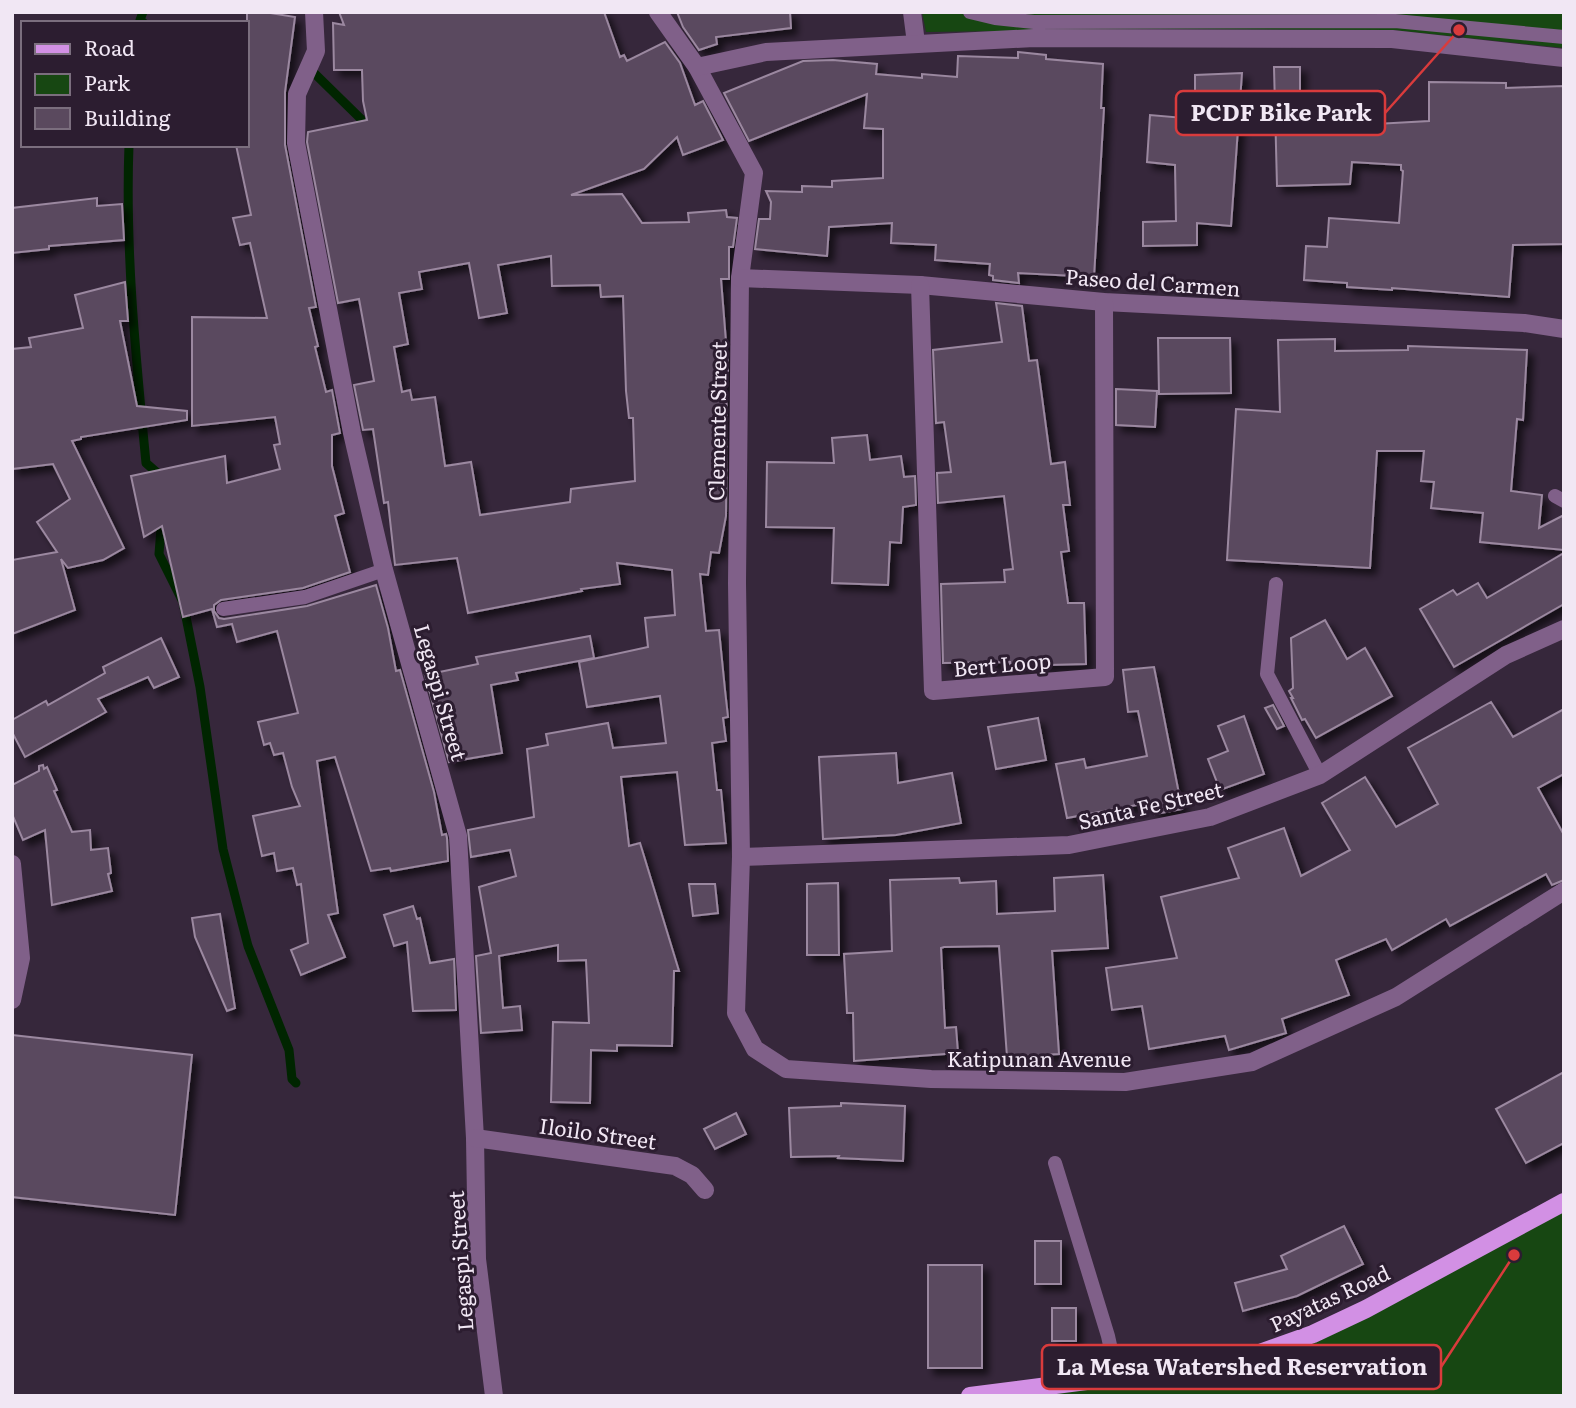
<svg xmlns="http://www.w3.org/2000/svg" width="1576" height="1408" font-family="Literata,serif">
<defs>
<filter id="shadow"><feDropShadow dx="6" dy="6" stdDeviation="3.5" flood-color="#0009"/></filter>
</defs>
<rect width="100%" height="100%" fill="#36273b"/>
<g fill="#174712">
<polygon points="922,12 1564,12 1564,48 1393,30 1158,29 926,32"/>
<polygon points="1564,1202 1564,1396 970,1396 1257,1354"/>
</g>
<g fill="none" stroke-linecap="round" stroke-linejoin="round">
<g stroke="#002500" stroke-width="9">
<polyline points="143,12 140,20 144,23"/>
<polyline points="311,70 361,119"/>
<path d="M 129,145 C 125,251 136,358 146,463 L 162,477"/>
<polyline points="162,515 159,554 183,602 200,687 223,849 248,946 289,1050 292,1079 296,1083"/>
</g>
</g>
<g fill="#5a495e" stroke="#9b88a0" stroke-width="2" fill-rule="evenodd" filter="url(#shadow)">
<polygon points="247,12 264,12 295,17 285,92 285,145 316,307 309,308 318,346 315,347 326,392 332,390 340,433 332,435 332,466 344,513 335,516 350,572 303,588 221,600 214,605 214,611 219,618 224,619 307,606 376,585 388,628 396,671 400,670 434,792 442,835 446,834 447,838 448,861 391,871 390,868 371,871 335,757 317,761 338,913 328,915 345,957 301,975 291,950 308,943 301,884 297,885 293,868 277,871 274,853 262,856 253,816 300,806 292,787 283,753 274,755 270,743 264,745 258,722 298,713 277,631 237,642 232,624 217,627 212,609 183,617 162,526 144,537 131,476 225,456 227,483 280,469 274,445 280,444 275,417 192,426 192,317 267,318 250,243 240,245 233,218 251,215 236,145 247,145"/>
<path d="M 339,12 L 604,12 L 620,57 L 624,55 L 627,61 L 665,42 L 680,63 L 695,105 L 703,101 L 723,140 L 683,155 L 677,137 L 644,169 L 571,195 L 622,194 L 642,223 L 689,222 L 688,213 L 726,210 L 727,217 L 737,218 L 733,247 L 729,247 L 729,279 L 721,279 L 728,367 L 728,378 L 724,378 L 727,409 L 726,516 L 719,553 L 711,552 L 708,575 L 700,574 L 706,631 L 719,630 L 725,690 L 728,717 L 723,718 L 726,741 L 712,743 L 717,790 L 721,790 L 726,843 L 685,845 L 677,772 L 621,777 L 629,846 L 640,843 L 679,971 L 674,971 L 672,1046 L 617,1045 L 617,1051 L 591,1050 L 590,1103 L 551,1102 L 553,1022 L 589,1023 L 586,960 L 558,961 L 558,945 L 499,956 L 503,1008 L 520,1006 L 522,1030 L 481,1033 L 476,956 L 491,953 L 479,887 L 516,876 L 510,850 L 471,857 L 468,830 L 534,817 L 527,749 L 548,745 L 546,734 L 608,723 L 613,748 L 666,743 L 660,696 L 587,707 L 579,662 L 648,647 L 645,618 L 675,615 L 672,570 L 617,563 L 620,584 L 581,589 L 582,591 L 468,613 L 457,558 L 395,565 L 388,502 L 384,503 L 373,429 L 363,430 L 354,385 L 374,381 L 359,299 L 338,303 L 307,142 L 308,132 L 367,120 L 363,101 L 362,70 L 334,70 L 333,23 L 344,25 ZM 551,256 L 552,286 L 600,285 L 601,297 L 623,296 L 626,391 L 629,418 L 633,418 L 635,481 L 571,489 L 570,502 L 480,515 L 471,462 L 445,466 L 435,397 L 412,400 L 410,390 L 402,392 L 394,347 L 408,344 L 399,293 L 422,289 L 419,272 L 469,263 L 479,318 L 507,313 L 498,265 Z"/>
<polygon points="677,12 790,12 791,28 716,37 717,44 699,50 683,27"/>
<polygon points="1018,52 1046,55 1046,59 1103,64 1101,108 1104,108 1094,277 1018,273 1019,283 993,280 993,276 989,275 990,264 935,260 936,245 891,243 892,223 829,227 827,256 755,249 759,219 770,219 771,202 766,191 802,192 802,186 832,187 832,181 883,178 883,129 864,128 867,94 749,141 724,93 803,61 833,60 877,64 876,74 922,78 922,74 957,77 958,56 1018,58"/>
<polygon points="1274,67 1300,67 1300,102 1342,98 1343,108 1377,111 1376,124 1429,121 1429,82 1506,83 1506,88 1564,86 1564,244 1513,245 1509,297 1392,288 1392,290 1347,287 1347,283 1304,280 1306,246 1327,247 1329,218 1399,223 1403,171 1401,170 1401,165 1352,162 1350,184 1277,186"/>
<polygon points="1242,73 1231,226 1197,223 1197,245 1143,246 1143,222 1176,221 1175,165 1147,162 1150,115 1195,119 1195,75"/>
<polygon points="97,198 97,206 122,204 124,240 49,246 49,249 12,253 12,208"/>
<polygon points="125,282 128,321 120,321 137,406 187,411 187,420 81,437 81,439 72,441 124,548 103,560 68,568 61,559 75,610 12,634 12,560 57,552 37,522 70,499 53,464 12,469 12,349 31,347 29,338 83,328 75,295"/>
<polygon points="996,303 1022,306 1029,361 1037,360 1051,464 1065,462 1070,505 1063,505 1069,551 1061,552 1068,603 1084,603 1086,664 1010,666 1010,662 943,663 941,584 1005,582 1004,570 1013,569 1004,496 938,503 937,473 951,472 944,422 936,423 933,350 1002,342"/>
<polygon points="1158,338 1230,338 1231,393 1159,394"/>
<polygon points="1335,339 1335,351 1408,350 1408,346 1527,350 1523,420 1517,419 1511,491 1542,495 1539,528 1564,515 1564,550 1480,542 1483,513 1431,508 1434,482 1421,481 1424,451 1377,451 1370,568 1227,560 1236,409 1280,412 1278,340"/>
<polygon points="1116,389 1157,391 1155,427 1116,425"/>
<polygon points="867,435 870,460 901,456 904,477 915,476 916,505 903,507 901,543 890,542 888,585 832,583 834,528 766,527 767,462 834,463 832,438"/>
<polygon points="1564,553 1564,604 1454,667 1420,609 1453,590 1457,595 1478,583 1487,598"/>
<polygon points="1325,620 1347,659 1365,648 1392,696 1316,738 1305,719 1302,720 1291,698 1293,698 1289,691 1293,688 1291,638"/>
<polygon points="590,636 594,658 516,673 518,680 491,685 502,753 449,762 425,675 478,664 476,657"/>
<polygon points="161,638 179,677 154,688 148,677 98,699 106,712 25,757 12,732 12,720 46,701 48,705 105,673 103,667"/>
<polygon points="1154,667 1182,809 1155,814 1153,802 1067,818 1056,764 1084,759 1086,768 1147,756 1138,711 1128,712 1123,670"/>
<polygon points="1491,702 1513,737 1564,709 1564,774 1538,788 1564,835 1564,880 1552,885 1546,874 1450,926 1446,919 1392,950 1386,939 1336,960 1349,995 1282,1019 1286,1033 1229,1050 1225,1036 1149,1049 1142,1006 1112,1010 1106,968 1177,958 1161,897 1239,878 1228,848 1284,828 1301,876 1350,850 1322,803 1365,777 1396,827 1438,804 1408,748"/>
<polygon points="1273,705 1284,726 1277,729 1265,708"/>
<polygon points="1244,716 1264,774 1220,790 1208,759 1228,751 1218,726"/>
<polygon points="1038,718 1046,760 996,769 988,727"/>
<polygon points="896,753 898,783 952,773 961,823 896,835 823,839 819,757"/>
<polygon points="43,765 44,769 47,767 57,790 54,791 72,832 90,830 91,850 108,848 111,873 108,874 112,891 52,905 45,830 23,840 12,814 12,785 39,771 39,766"/>
<polygon points="1103,875 1108,948 1052,951 1059,1054 1007,1057 999,946 944,947 941,948 945,1028 956,1027 958,1053 854,1061 853,1013 847,1013 844,954 892,951 890,880 959,878 960,883 996,881 997,914 1055,911 1054,878"/>
<polygon points="838,883 839,955 807,955 807,884"/>
<polygon points="689,884 715,884 718,913 693,916"/>
<polygon points="413,906 417,919 420,918 430,963 454,959 456,1010 413,1011 407,942 394,946 384,915"/>
<polygon points="220,914 235,1008 227,1011 195,937 192,918"/>
<polygon points="12,1035 192,1055 175,1215 12,1197"/>
<polygon points="1564,1072 1564,1143 1526,1163 1496,1109"/>
<polygon points="841,1103 905,1106 903,1161 838,1158 839,1156 791,1157 789,1108 841,1106"/>
<polygon points="736,1113 746,1134 715,1149 704,1129"/>
<polygon points="1344,1226 1363,1264 1297,1296 1243,1311 1235,1283 1287,1269 1281,1256"/>
<rect x="1035" y="1241" width="26" height="43"/>
<rect x="928" y="1265" width="54" height="103"/>
<rect x="1052" y="1308" width="24" height="33"/>
</g>
<g fill="none" stroke-linecap="round" stroke-linejoin="round">
<g stroke="#806089" stroke-width="14">
<polyline points="970,12 995,18 1034,22 1395,21 1564,37"/>
<polyline points="1555,496 1564,501"/>
<polyline points="1276,584 1267,674 1320,775"/>
<polyline points="223,609 305,597 384,570"/>
<polyline points="1055,1163 1108,1336 1117,1377"/>
</g>
<g stroke="#806089" stroke-width="18">
<polyline points="314,12 316,51 297,94 296,143 352,433 384,570 458,836 475,1138 477,1259 494,1396"/>
<polyline points="658,12 697,67 754,173 740,278 737,583 741,857 736,1013 755,1049 786,1069 931,1079 1125,1082 1252,1062 1396,997 1564,891"/>
<polyline points="912,12 916,43"/>
<polyline points="697,67 766,52 1034,38 1392,39 1564,58"/>
<polyline points="740,278 920,285 1104,302 1524,323 1564,329"/>
<polyline points="920,285 933,691 1105,677 1104,302"/>
<polyline points="741,857 1069,845 1210,817 1320,775 1506,655 1564,629"/>
<polyline points="12,864 21,958 12,1000"/>
<polyline points="475,1138 675,1166 692,1175 705,1190"/>
</g>
<polyline stroke="#d290e4" stroke-width="18" points="970,1396 1187,1368 1257,1354 1313,1334 1366,1309 1564,1202"/>
</g>
<g text-anchor="middle" dominant-baseline="central" stroke-width="6" stroke-linejoin="round" paint-order="stroke">
<g font-size="21" fill="#f1e7f4" stroke="#2c1d30">
<text transform="translate(1153 281) rotate(4)">Paseo del Carmen</text>
<text transform="translate(716 421) rotate(-89)">Clemente Street</text>
<text transform="translate(1002 663) rotate(-5)">Bert Loop</text>
<text transform="translate(442 692) rotate(74)">Legaspi Street</text>
<text transform="translate(1150 804) rotate(-13)">Santa Fe Street</text>
<text x="1039" y="1057">Katipunan Avenue</text>
<text transform="translate(598 1132) rotate(8)">Iloilo Street</text>
<text transform="translate(459 1261) rotate(-94)">Legaspi Street</text>
<text transform="translate(1329 1297) rotate(-25)">Payatas Road</text>
</g>
</g>
<path fill="none" stroke="#d93b3c" stroke-width="2.5" d="M1459 30L1385 113M1514 1255L1441 1367"/>
<g fill="#d93b3c" stroke="#2c1d30" stroke-width="2.5">
<circle cx="1459" cy="30" r="7"/>
<circle cx="1514" cy="1255" r="7"/>
</g>
<g fill="#2c1d30" stroke="#d93b3c" stroke-width="2.5">
<rect x="1176" y="91" width="209" height="44" rx="7"/>
<rect x="1042" y="1345" width="399" height="44" rx="7"/>
</g>
<g font-size="23" text-anchor="middle" font-weight="bold" fill="#f1e7f4">
<text x="1281" y="121">PCDF Bike Park</text>
<text x="1242" y="1375">La Mesa Watershed Reservation</text>
</g>
<rect width="1576" height="1408" fill="none" stroke="#f1e7f4" stroke-width="28"/>
<rect x="21" y="21" width="228" height="126" fill="#2c1d30" stroke="#7b6e7e" stroke-width="2"/>
<rect x="35" y="44" width="35" height="10" fill="#d290e4" stroke="#7b6e7e" stroke-width="2"/>
<text x="84" y="56" font-size="21" fill="#f1e7f4">Road</text>
<rect x="35" y="74" width="35" height="21" fill="#174712" stroke="#7b6e7e" stroke-width="2"/>
<text x="84" y="91" font-size="21" fill="#f1e7f4">Park</text>
<rect x="35" y="108" width="35" height="21" fill="#5a495e" stroke="#7b6e7e" stroke-width="2"/>
<text x="84" y="126" font-size="21" fill="#f1e7f4">Building</text>
</svg>
